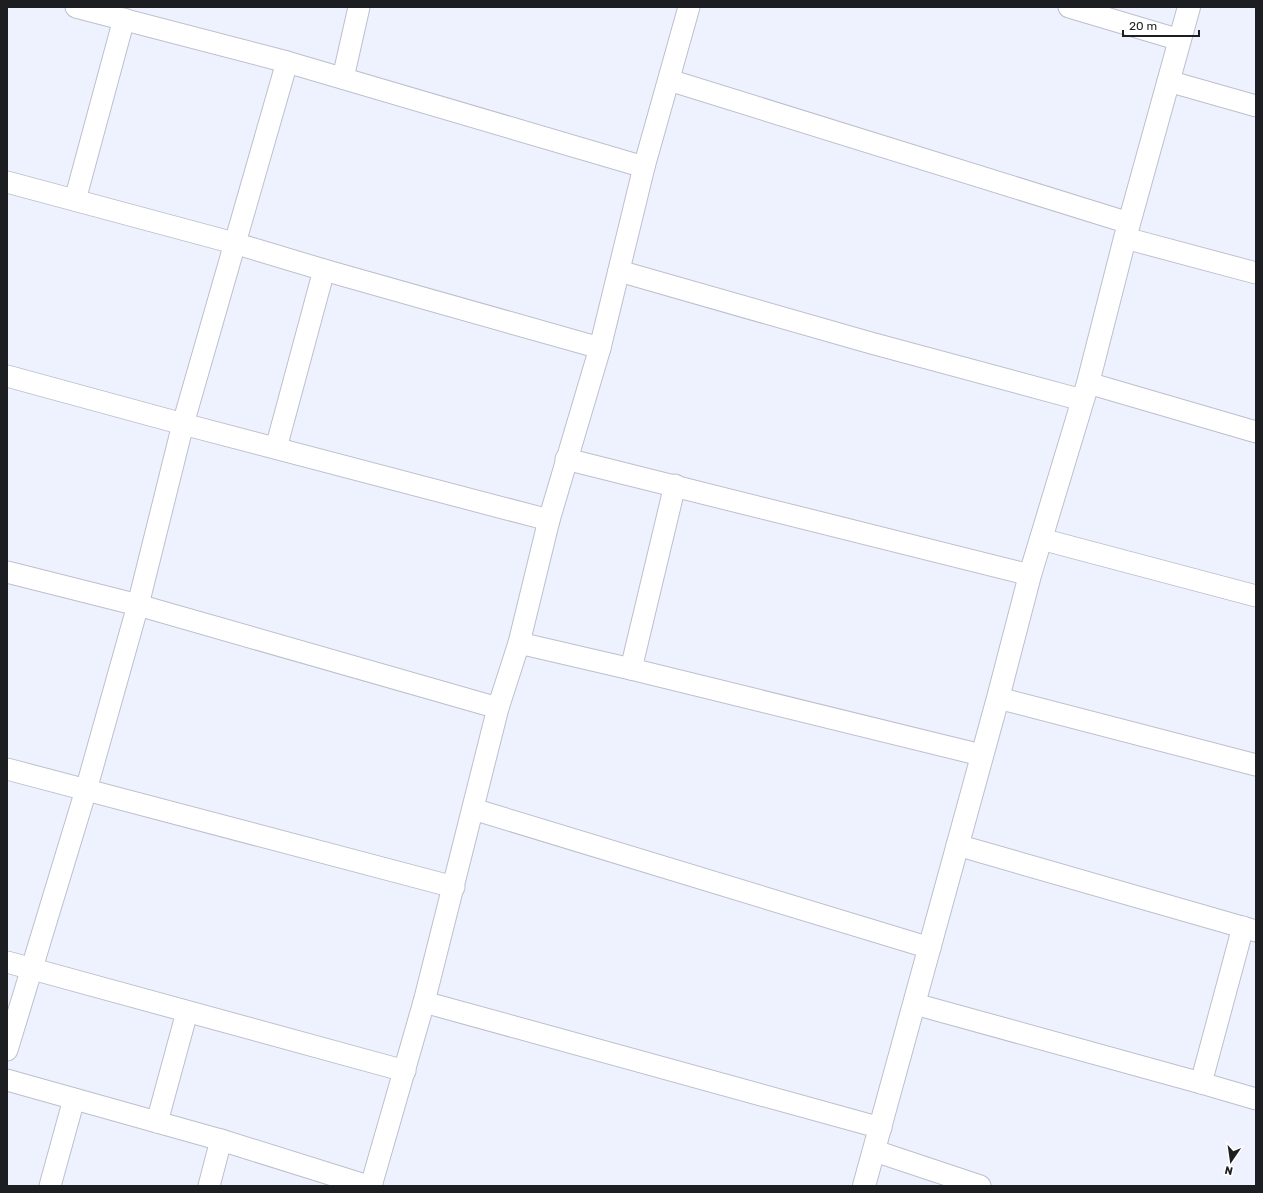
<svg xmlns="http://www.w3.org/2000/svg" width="1263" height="1193" font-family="Rubik,sans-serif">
<rect width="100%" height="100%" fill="#eef1fe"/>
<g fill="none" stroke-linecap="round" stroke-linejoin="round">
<defs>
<g id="street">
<polyline points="76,7 287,62 644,167"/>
<polyline points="1069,7 1180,40"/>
<polyline points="343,78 359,7"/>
<polyline points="669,80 1129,223"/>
<polyline points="1168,81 1256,106"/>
<polyline points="7,182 234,243 324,270 600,348"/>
<polyline points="75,200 124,19"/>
<polyline points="1125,238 1256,273"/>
<polyline points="619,271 871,343 1082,400"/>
<polyline points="7,376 183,424 549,520"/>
<polyline points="1088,383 1256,432"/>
<polyline points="276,448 324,270"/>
<polyline points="566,459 1030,575"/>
<polyline points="1041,539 1256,596"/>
<polyline points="7,572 138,605 498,708"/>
<polyline points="519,643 631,669 981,755"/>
<polyline points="631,669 675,485"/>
<polyline points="998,698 1256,765"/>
<polyline points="7,769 454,887"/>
<polyline points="473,809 930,948"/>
<polyline points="957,845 1256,931"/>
<polyline points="7,962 405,1071"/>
<polyline points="424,1002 881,1128"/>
<polyline points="915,1004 1201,1083 1256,1099"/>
<polyline points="7,1050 86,790 138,605 183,424 287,62"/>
<polyline points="7,1080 221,1140 368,1186"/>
<polyline points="1201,1083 1243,927"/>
<polyline points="157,1122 187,1012"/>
<polyline points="875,1151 980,1186"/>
<polyline points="50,1186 74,1099"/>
<polyline points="209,1186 221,1140"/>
<polyline points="371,1186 424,1002 498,708 519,643 549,520 600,348 644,167 689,7"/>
</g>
<polyline id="secondary" points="864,1186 998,698 1030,575 1088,383 1125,238 1189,7"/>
</defs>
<use href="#street" stroke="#bdc0cc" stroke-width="23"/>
<use href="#secondary" stroke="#bdc0cc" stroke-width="24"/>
<use href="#street" stroke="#fff" stroke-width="21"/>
<use href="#secondary" stroke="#fff" stroke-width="22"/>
</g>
<rect width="1263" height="1193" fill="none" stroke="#1d1e22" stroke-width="16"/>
<g transform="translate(1231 1161) rotate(193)" stroke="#ffffff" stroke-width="3" paint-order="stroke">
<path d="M0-3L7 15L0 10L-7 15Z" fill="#1d1e22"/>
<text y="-6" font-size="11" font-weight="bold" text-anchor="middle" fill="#1d1e22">N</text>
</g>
<path d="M1123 30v6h76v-6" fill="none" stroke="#1d1e22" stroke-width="2"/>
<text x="1129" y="30" font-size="12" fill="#1d1e22" stroke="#ffffff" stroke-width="3" paint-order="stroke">20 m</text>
</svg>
